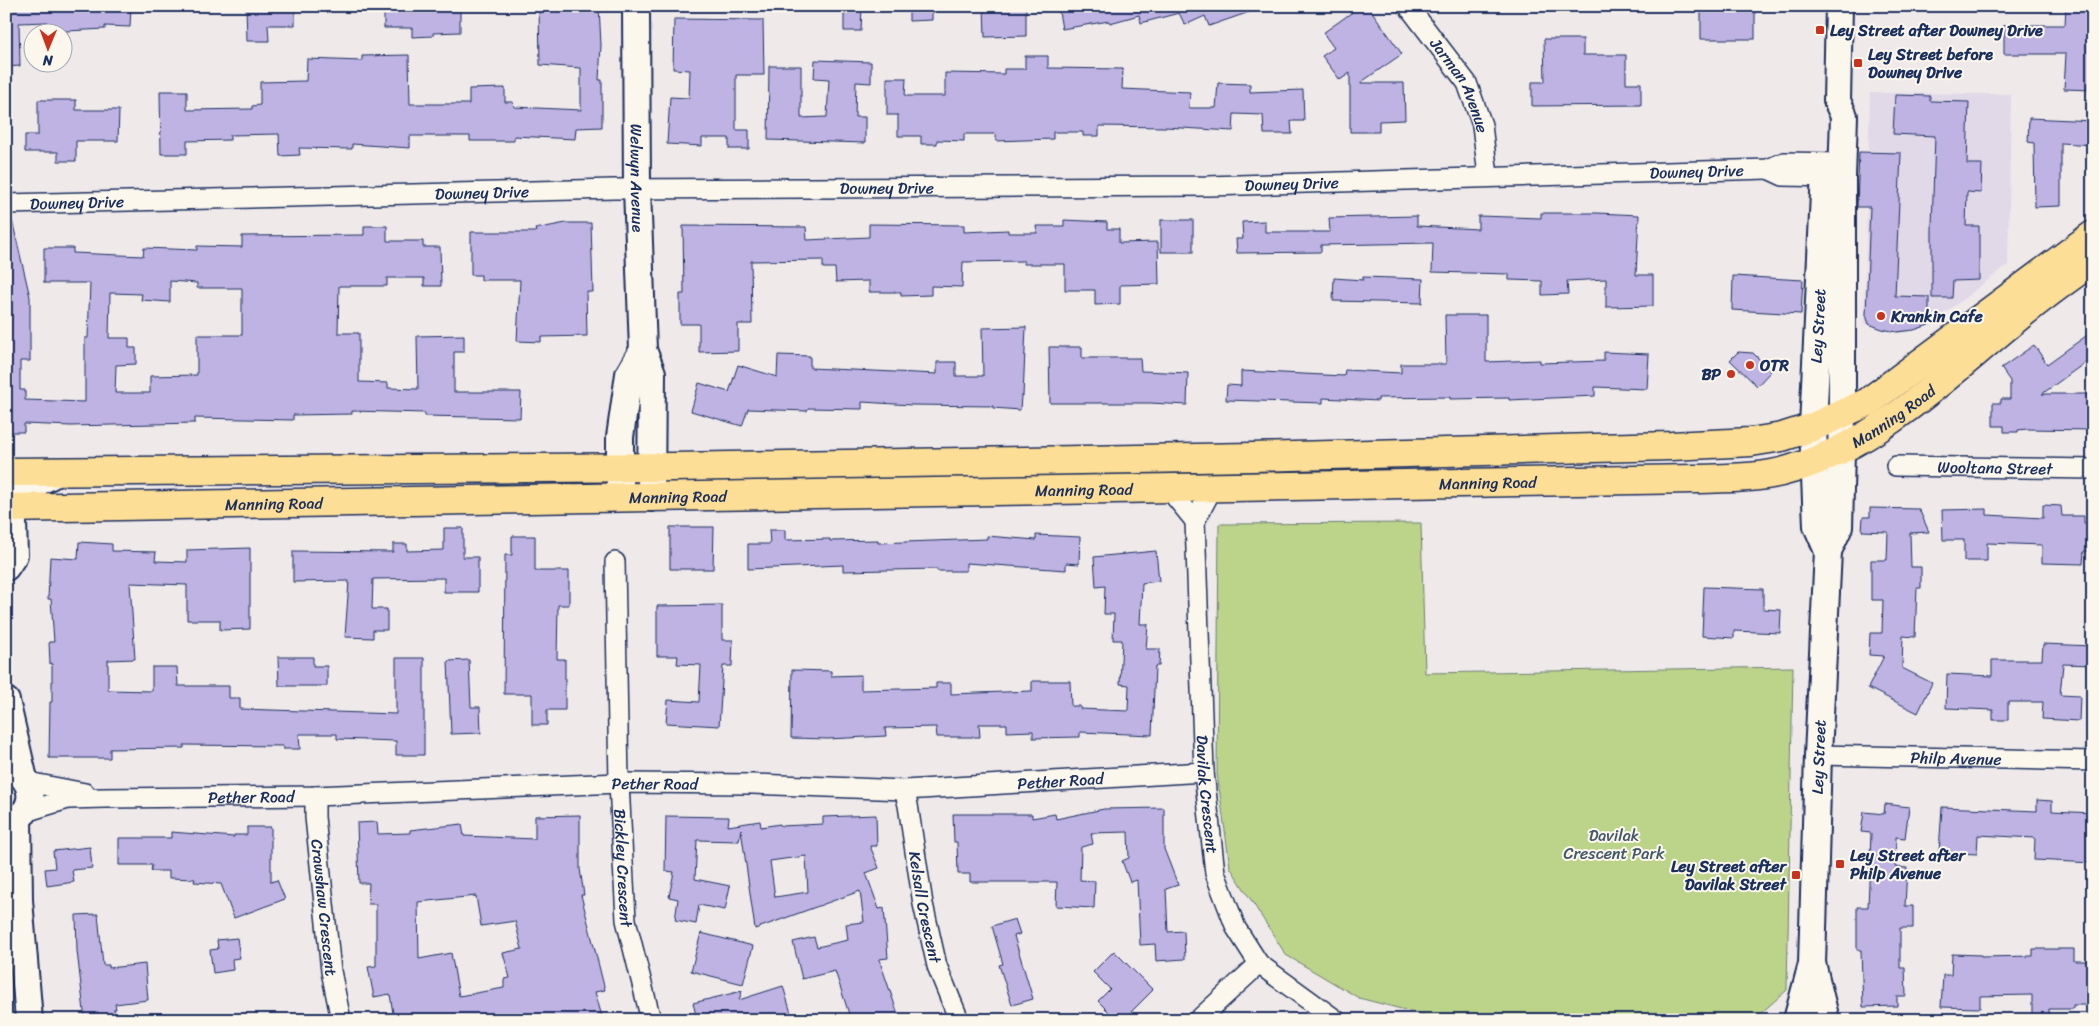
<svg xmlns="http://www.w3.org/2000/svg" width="2099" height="1026" font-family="Sriracha,sans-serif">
<rect width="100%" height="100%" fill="#efe9ea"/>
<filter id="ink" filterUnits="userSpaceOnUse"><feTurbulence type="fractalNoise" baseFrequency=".02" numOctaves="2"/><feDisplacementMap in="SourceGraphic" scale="10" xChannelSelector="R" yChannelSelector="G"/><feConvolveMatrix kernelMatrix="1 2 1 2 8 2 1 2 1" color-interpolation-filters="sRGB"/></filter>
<g filter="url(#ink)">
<polygon fill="#e1d9e8" points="1870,93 2011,94 2008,265 1929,325 1914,330 1882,329 1864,323"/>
<polygon fill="#bcd38a" stroke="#6c8174" points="1421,523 1425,673 1793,667 1787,990 1753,1020 1588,1020 1428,1016 1359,998 1286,955 1230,867 1217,773 1219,524"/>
<g fill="#bfb3e4" stroke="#1b2f5e" fill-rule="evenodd">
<polygon points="6,6 131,6 130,27 105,26 105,29 48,32 47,22 19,23 20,66 6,67"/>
<polygon points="246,6 295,6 295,25 268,25 269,41 247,41"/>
<polygon points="384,6 460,6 460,32 433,33 433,36 412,37 412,28 384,28"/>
<polygon points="599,6 601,45 599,80 602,80 602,127 576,128 575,139 514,136 514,141 470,141 470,136 410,136 410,148 352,144 352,149 299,148 300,155 280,156 279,134 230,135 230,140 187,141 187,154 161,154 160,91 187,91 187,110 252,109 252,106 260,105 260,82 306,81 307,59 362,61 362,56 409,55 410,104 469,104 469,89 505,88 505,102 513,102 514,107 581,110 581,68 540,65 539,7"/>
<polygon points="844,6 862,6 861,31 844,31"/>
<polygon points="909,6 932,6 932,20 909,21"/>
<polygon points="984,6 1026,6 1026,36 985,37"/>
<polygon points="1058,6 1184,6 1185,9 1190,6 1260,6 1261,8 1209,26 1205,16 1185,25 1179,13 1141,23 1139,15 1110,23 1109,21 1062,29"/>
<polygon points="1361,6 1368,6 1402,54 1360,83 1404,83 1405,120 1379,121 1379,132 1350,132 1350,73 1340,80 1322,56 1334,48 1323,33"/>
<rect x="1701" y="6" width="54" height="33"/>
<polygon points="2066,6 2093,6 2093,90 2064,89 2066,54 2004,54 2004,25 2065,25"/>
<polygon points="674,19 763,20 764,75 736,75 736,130 749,130 749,149 729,149 729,138 702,138 702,146 667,144 670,97 689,98 690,70 673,69"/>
<polygon points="1544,39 1583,39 1583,55 1626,55 1626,83 1641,83 1641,105 1532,106 1532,82 1545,82"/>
<polygon points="1025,56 1048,56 1048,68 1123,69 1122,89 1190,92 1189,108 1216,108 1218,83 1250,84 1250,92 1303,90 1304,121 1291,121 1292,134 1264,134 1263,115 1234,114 1233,131 1165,127 1099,126 1099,136 1083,136 1083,132 1053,132 1053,139 996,141 996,134 964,134 964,141 937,140 937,144 921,144 921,136 898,136 898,115 887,115 887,78 906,78 905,96 945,96 945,73 1004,74 1004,69 1025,69"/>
<polygon points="815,60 871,62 871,83 856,82 855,117 865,117 865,143 768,140 769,66 801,66 801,118 827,117 829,79 814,78"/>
<polygon points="1895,95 1930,96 1930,101 1969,102 1967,164 1982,164 1981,193 1967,192 1966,226 1979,226 1979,280 1953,281 1952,298 1932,298 1932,226 1935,136 1893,134"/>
<polygon points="38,100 76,100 76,110 119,110 118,141 76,141 76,161 58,161 58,152 25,152 25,135 38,135"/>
<polygon points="2029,118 2093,121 2093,145 2061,143 2061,206 2035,207 2034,143 2028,142"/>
<polygon points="1859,152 1901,153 1895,296 1929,297 1929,325 1914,330 1897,332 1882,329 1869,324 1866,315 1870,207 1857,207"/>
<polygon points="1541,213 1597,213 1639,215 1636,275 1653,275 1653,306 1606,307 1606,279 1567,281 1568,294 1542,295 1542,281 1509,280 1509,274 1432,272 1433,243 1321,245 1321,252 1237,253 1236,239 1243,239 1242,222 1265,221 1265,232 1330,232 1329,218 1417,216 1417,226 1478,229 1478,216 1541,218"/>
<path d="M 6,220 L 12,220 L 30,297 L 30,361 L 20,361 L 20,390 L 25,390 L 25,400 L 85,402 L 85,338 L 88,338 L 90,283 L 44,283 L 44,248 L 73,248 L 73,253 L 143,256 L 144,248 L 197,250 L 197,246 L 242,247 L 242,236 L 364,235 L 364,226 L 387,226 L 387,241 L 423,241 L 423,247 L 440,247 L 441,286 L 424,286 L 424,278 L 387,278 L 387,286 L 339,286 L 338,333 L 359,333 L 359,382 L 388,383 L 388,388 L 418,389 L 417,336 L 464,335 L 464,352 L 454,352 L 454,392 L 521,392 L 520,418 L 425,416 L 425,413 L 352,411 L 352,414 L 293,415 L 293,420 L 195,418 L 195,423 L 71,426 L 24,424 L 24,432 L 6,432 ZM 170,281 L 197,283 L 197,288 L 242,288 L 242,335 L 197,335 L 197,375 L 150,376 L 150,393 L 115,393 L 116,365 L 136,364 L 136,348 L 129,348 L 129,338 L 109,338 L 110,293 L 142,294 L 141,300 L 170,302 Z"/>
<polygon points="1064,220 1107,222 1107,229 1119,229 1119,243 1158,242 1159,284 1120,285 1120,304 1095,305 1095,290 1065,290 1065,264 1024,264 1024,261 963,262 962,287 931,286 931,295 901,296 901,292 869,292 869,281 836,282 835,268 823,268 823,260 751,261 752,324 738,324 738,351 699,352 699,324 680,324 680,294 684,294 683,226 806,227 807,240 869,237 869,224 964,225 964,232 1008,230 1008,233 1037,233 1036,226 1064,226"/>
<rect x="1161" y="220" width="32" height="32"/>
<polygon points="566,223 591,223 593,292 586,292 587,336 541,337 541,342 517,341 520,280 481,280 481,275 471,275 471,232 536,232 535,229"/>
<polygon points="1733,276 1803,280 1801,314 1732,310"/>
<polygon points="1363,277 1423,279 1422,303 1333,301 1334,278 1363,280"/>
<polygon points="1445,315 1486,315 1486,362 1540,360 1540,363 1604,361 1604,352 1649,354 1647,389 1595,387 1595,396 1509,400 1509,398 1450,399 1450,397 1378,398 1378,401 1323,398 1323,403 1226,400 1227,385 1241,386 1241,371 1344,376 1345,370 1401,373 1401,364 1446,364"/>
<polygon points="1026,327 1023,396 1021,396 1020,410 993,408 993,406 912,405 862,402 862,409 808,408 807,411 748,409 742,426 691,411 699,383 729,392 738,365 777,377 778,355 810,356 810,368 937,374 937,362 956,362 956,376 983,376 982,328"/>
<polygon points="2093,331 2093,357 2042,394 2091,394 2093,396 2093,430 2027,429 2018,430 2018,432 2004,432 2004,426 1993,426 1993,403 2001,403 2001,399 2010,399 2010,381 2001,368 2034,345 2047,364"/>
<polygon points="1049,347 1082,347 1082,358 1140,358 1141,371 1188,373 1187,405 1150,403 1050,403"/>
<polygon points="1738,352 1753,353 1771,371 1757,386 1730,360"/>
<polygon points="2043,505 2061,506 2062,516 2084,516 2084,523 2093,523 2093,551 2084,551 2083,564 2042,563 2042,545 1987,543 1987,561 1964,561 1964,540 1943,540 1942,510 1987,509 1987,515 2043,518"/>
<polygon points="1870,508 1919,509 1929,532 1910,533 1911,567 1921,567 1921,588 1917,588 1915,637 1903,636 1902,668 1932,683 1918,713 1868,688 1884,656 1869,655 1870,633 1882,633 1883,600 1871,600 1871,560 1887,560 1888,532 1862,531 1863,517 1870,517"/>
<polygon points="670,527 714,527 713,569 670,569"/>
<polygon points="444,528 463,528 463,557 478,557 478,592 444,592 444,578 373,579 372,609 387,609 387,630 373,630 373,638 345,637 349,581 293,582 293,551 393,552 393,544 407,544 407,551 444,550"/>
<polygon points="769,530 785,530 785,540 830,539 830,541 878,540 878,543 987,539 987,536 1036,540 1036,535 1080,537 1079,564 1066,563 1066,570 966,563 966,571 937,571 937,569 843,571 843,565 748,569 748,544 770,544"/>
<polygon points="512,536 535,536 535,571 569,571 569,605 558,605 557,659 565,659 565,710 547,710 547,725 532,725 532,694 504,694 505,555 512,555"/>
<polygon points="79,542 112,544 112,551 156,552 155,561 187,562 187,550 250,548 250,629 220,630 220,620 187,620 187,585 130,583 135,659 108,660 108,690 152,691 152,667 177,667 178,686 229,686 229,698 240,698 240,709 396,714 396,658 424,658 424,755 396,755 396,741 337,739 337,734 299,734 300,749 283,749 283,746 184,745 184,748 110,749 110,758 49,758 50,702 52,702 52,664 50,664 49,642 54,642 51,599 48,599 50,557 78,559"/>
<polygon points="1156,551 1159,581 1142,583 1140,624 1148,624 1146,649 1160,649 1159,666 1155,666 1152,735 1080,732 1080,737 1033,738 1033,731 1007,732 1007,724 979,724 980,737 937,737 936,727 885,728 886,736 828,739 791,738 792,670 831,671 831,676 861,675 861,690 936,688 936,683 951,683 951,694 1032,691 1032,681 1070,681 1071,706 1080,706 1080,709 1128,711 1129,685 1120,684 1122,640 1113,640 1114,614 1104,614 1105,586 1096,587 1094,557"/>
<polygon points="1704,587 1763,589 1763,609 1781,610 1780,633 1734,631 1734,638 1702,636"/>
<polygon points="722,605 722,640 733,640 732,666 723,666 719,726 666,723 668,700 699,702 701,665 677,664 678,656 657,656 657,606"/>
<polygon points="2043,644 2093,646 2093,665 2063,664 2060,695 2080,696 2079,721 2042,719 2043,702 2008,702 2008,720 1993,720 1993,710 1946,708 1947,674 1992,676 1992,660 2042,660"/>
<polygon points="278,657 313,657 313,666 327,666 327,686 279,686"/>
<polygon points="469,660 471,707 480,707 481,733 451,734 448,661"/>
<polygon points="2037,800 2052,801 2052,811 2093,813 2093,863 2034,860 2035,838 1978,835 1977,854 1939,852 1942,807 2037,811"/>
<polygon points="1885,804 1909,807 1905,838 1896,837 1895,867 1907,868 1905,906 1913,906 1913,928 1900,928 1900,968 1905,968 1906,996 1897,996 1897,1006 1863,1007 1861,950 1857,950 1857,907 1868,907 1871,833 1861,832 1864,812 1884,814"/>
<polygon points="1164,808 1164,849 1178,885 1166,889 1168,932 1184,931 1185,959 1156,961 1155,944 1140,945 1137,880 1130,882 1122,861 1129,858 1128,832 1091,833 1093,844 1081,847 1080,880 1095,881 1094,908 1056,906 1057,882 970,882 970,874 958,874 957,842 954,842 953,814 1032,814 1032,818 1055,814 1056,819 1104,809"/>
<path d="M 580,815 L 580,869 L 584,895 L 581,895 L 605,990 L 595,992 L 603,1020 L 394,1020 L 390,994 L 374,997 L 368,967 L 376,966 L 376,904 L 368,904 L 369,883 L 359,883 L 357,823 L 377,822 L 378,834 L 410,833 L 410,830 L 462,824 L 464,836 L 535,839 L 535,816 ZM 476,896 L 481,926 L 515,921 L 522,949 L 503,953 L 510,978 L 504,979 L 504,988 L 459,996 L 451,953 L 419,959 L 418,902 Z"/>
<path d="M 876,815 L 877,846 L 870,846 L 879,868 L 866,873 L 879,909 L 884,908 L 888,958 L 879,959 L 900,1020 L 851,1020 L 835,971 L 802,979 L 793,942 L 814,937 L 817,947 L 848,940 L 846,924 L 864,922 L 860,891 L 755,929 L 741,829 L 739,841 L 697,840 L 695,879 L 730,886 L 725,910 L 699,905 L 696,924 L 675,920 L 678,899 L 669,897 L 674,872 L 665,871 L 666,816 L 729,817 L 728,826 L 760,821 L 761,827 L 780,824 L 781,826 L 823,824 L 823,817 ZM 806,856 L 808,892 L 775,897 L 770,861 Z"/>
<polygon points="247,827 271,827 271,882 277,880 285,899 234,918 221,884 194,882 195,879 169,878 169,871 151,871 152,865 119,865 119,838 171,838 171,832 234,837 234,835 247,835"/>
<polygon points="90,847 92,868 72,870 74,882 47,886 45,869 55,868 53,851"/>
<polygon points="98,914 103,965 109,965 109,968 145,964 148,1000 115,1004 116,1009 114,1009 115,1020 85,1020 77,951 76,915"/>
<polygon points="1015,919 1020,934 1014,936 1033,999 1012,1005 999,965 1003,964 992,926"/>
<polygon points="701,933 753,946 743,984 691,971"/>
<polygon points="237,938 240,958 232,959 233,970 213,973 210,950 218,949 217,940"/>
<polygon points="2033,949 2074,949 2074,961 2093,961 2093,1005 2073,1005 2073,1009 2049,1009 2049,1015 2032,1015 2032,995 1980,996 1980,1008 1941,1007 1943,975 1951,975 1952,954 1981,955 1981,957 2033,956"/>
<polygon points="1114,951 1153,990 1123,1020 1117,1020 1098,1001 1110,989 1093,972"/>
<polygon points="783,986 793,1020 710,1020 709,1016 697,1019 693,1003 742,991 739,1000"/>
</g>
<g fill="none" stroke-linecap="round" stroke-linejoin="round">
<defs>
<g id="street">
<path id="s1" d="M 1408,6 L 1467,83 L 1482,125 L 1488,176"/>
<polyline points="1768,169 1783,176 1836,177"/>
<path id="s2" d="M 6,204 L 614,189 L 1208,186 L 1768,169 L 1784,162 L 1841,163"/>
<path id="s3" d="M 1896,466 L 2093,469"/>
<path id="s4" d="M 1213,487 L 1195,521 L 1204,772 L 1215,873 L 1236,928 L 1259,964 L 1336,1020"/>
<polyline points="1168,488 1195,521"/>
<path id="s5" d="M 615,562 L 619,783 L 626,920 L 651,1020"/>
<path id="s6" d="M 1818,755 L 2093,761"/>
<polyline points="28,782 85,793"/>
<path id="s7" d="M 904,790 L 908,805 L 923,904 L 937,966 L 959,1020"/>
<path id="s8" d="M 315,796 L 315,817 L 331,971 L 341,1020"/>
<path id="s9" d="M 25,812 L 68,799 L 105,798 L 315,796 L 619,783 L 753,784 L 904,790 L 1204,772"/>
<polyline points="1198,1020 1259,964"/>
</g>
<g id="secondary">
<path id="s10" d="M 636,6 L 637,189 L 643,350 L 652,373 L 651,498"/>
<polyline points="1825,172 1813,427 1817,526 1828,551"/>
<polyline points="620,498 620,437 629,374 643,350"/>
<polyline points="6,507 13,522 14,555 6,567"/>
<polyline points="6,509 25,489 58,472"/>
<polyline points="6,701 23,775"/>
<path d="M 6,769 C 38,773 39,818 6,820"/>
<polyline points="18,818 19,900 29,1020"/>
<polyline points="1813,967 1826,1020"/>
<path id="s11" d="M 1797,1020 L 1812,964 L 1818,755 L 1828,551 L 1839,527 L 1842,416 L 1842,177 L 1844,116 L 1837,101 L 1839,6"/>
</g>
<g id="primary">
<polyline points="6,472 674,467 1252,457 1671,446 1751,442 1782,437 1813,427 1868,402 2093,235"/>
<path id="s12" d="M 6,508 L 1694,479 C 1727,478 1761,479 1792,469 C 1881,442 1947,375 2017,318 C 2041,298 2067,279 2093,261"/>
</g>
</defs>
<use href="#street" stroke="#1b2f5e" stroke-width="22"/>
<use href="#secondary" stroke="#1b2f5e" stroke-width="30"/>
<use href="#primary" stroke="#1b2f5e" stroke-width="31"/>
<use href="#street" stroke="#fbf7ec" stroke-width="19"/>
<use href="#secondary" stroke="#fbf7ec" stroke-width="26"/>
<use href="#primary" stroke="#fdde96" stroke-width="28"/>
</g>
</g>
<g fill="#c8321e" stroke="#fbf7ec" stroke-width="2">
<rect x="1815" y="25" width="10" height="10" rx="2.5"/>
<rect x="1853" y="58" width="10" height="10" rx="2.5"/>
<circle cx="1881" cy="316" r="5"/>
<circle cx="1750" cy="365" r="5"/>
<circle cx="1731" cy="374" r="5"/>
<rect x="1835" y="859" width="10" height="10" rx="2.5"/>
<rect x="1791" y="870" width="10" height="10" rx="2.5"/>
</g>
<g text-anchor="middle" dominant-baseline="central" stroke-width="4" stroke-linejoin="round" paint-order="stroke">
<g font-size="16" font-weight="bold" fill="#1b2f5e" stroke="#fbf7ec" text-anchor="start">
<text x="1830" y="30">Ley Street after Downey Drive</text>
<text x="1868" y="54">Ley Street before<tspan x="1868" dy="18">Downey Drive</tspan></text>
<text x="1891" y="316">Krankin Cafe</text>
<text x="1760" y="365">OTR</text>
<text x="1721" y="374" text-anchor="end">BP</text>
<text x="1850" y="855">Ley Street after<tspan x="1850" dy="18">Philp Avenue</tspan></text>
<text x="1786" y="866" text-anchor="end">Ley Street after<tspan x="1786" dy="18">Davilak Street</tspan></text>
</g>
<g font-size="16" fill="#1b2f5e" stroke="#fbf7ec">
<text stroke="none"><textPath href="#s1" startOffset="96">Jarman Avenue</textPath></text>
<text stroke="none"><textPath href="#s2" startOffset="1691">Downey Drive</textPath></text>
<text stroke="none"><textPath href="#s10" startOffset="172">Welwyn Avenue</textPath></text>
<text stroke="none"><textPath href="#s2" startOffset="1286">Downey Drive</textPath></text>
<text stroke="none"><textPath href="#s2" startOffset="881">Downey Drive</textPath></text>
<text stroke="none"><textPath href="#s2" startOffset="476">Downey Drive</textPath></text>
<text stroke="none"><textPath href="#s2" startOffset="71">Downey Drive</textPath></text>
<text transform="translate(1818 326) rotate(-87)">Ley Street</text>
<text stroke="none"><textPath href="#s12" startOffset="1902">Manning Road</textPath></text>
<text stroke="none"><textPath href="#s3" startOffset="99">Wooltana Street</textPath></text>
<text stroke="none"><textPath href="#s12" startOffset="1482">Manning Road</textPath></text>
<text stroke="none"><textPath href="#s12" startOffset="1078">Manning Road</textPath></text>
<text stroke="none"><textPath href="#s12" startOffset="672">Manning Road</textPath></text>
<text stroke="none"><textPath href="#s12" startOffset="268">Manning Road</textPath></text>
<text stroke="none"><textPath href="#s11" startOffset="265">Ley Street</textPath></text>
<text stroke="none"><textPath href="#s6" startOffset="138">Philp Avenue</textPath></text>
<text stroke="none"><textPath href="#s9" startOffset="1038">Pether Road</textPath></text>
<text stroke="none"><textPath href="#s9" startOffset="632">Pether Road</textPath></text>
<text stroke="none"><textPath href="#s4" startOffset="312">Davilak Crescent</textPath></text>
<text stroke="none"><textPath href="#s9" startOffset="228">Pether Road</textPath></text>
<text stroke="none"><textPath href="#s5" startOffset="306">Bickley Crescent</textPath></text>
<text stroke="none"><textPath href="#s7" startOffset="119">Kelsall Crescent</textPath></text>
<text stroke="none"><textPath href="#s8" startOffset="112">Crawshaw Crescent</textPath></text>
</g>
<g font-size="16" fill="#435869" stroke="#fbf7ec">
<text x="1614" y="835">Davilak<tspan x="1614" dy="18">Crescent Park</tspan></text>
</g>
</g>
<rect width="2099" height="1026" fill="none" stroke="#fbf7ec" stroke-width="25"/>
<rect x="12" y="12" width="2074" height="1001" fill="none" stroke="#1b2f5e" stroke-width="2" filter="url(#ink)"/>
<g transform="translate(48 48) rotate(181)"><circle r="24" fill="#fbf7ec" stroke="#a1a7b3"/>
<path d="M0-4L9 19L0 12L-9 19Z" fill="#c8321e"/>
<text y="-8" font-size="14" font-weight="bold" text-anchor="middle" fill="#1b2f5e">N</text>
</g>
</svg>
